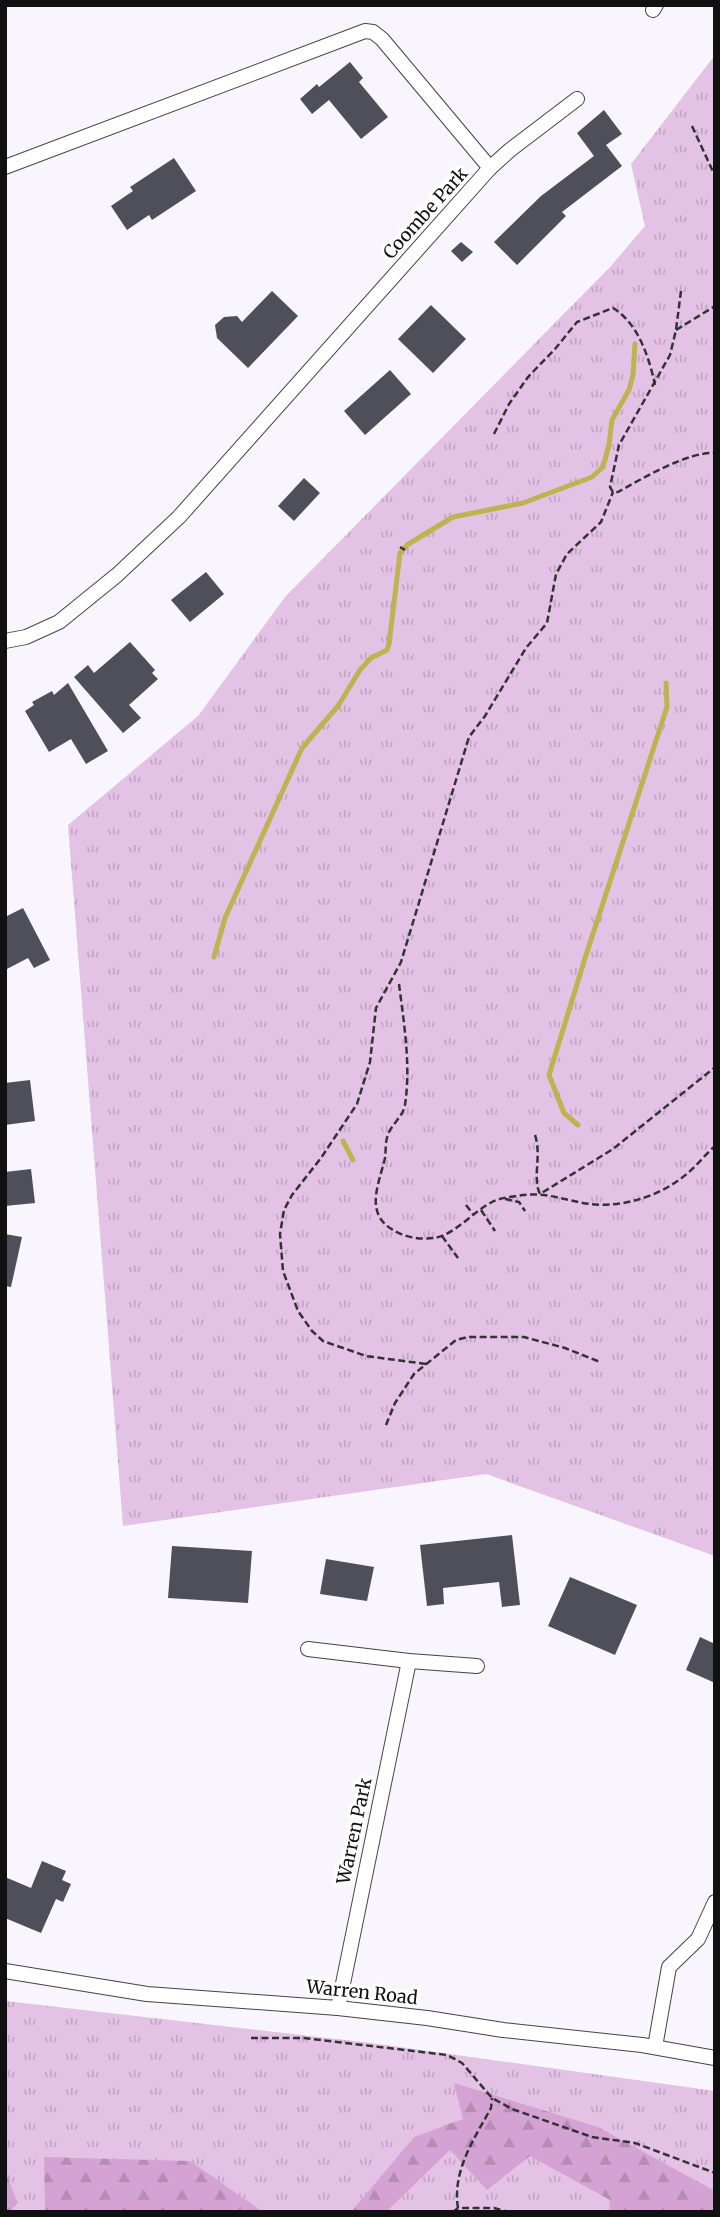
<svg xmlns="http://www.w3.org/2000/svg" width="720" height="2217" font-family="Merriweather,serif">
<defs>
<pattern id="grass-tufts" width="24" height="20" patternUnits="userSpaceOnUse" patternTransform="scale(1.75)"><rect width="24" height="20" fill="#e4c2e6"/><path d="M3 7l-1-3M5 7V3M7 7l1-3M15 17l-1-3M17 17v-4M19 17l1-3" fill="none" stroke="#c3a6c4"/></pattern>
<pattern id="forest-firs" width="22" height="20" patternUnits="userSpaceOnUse" patternTransform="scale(1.75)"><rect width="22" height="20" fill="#d5a3d3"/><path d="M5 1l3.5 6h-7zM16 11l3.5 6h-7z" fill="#b68bb4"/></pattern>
</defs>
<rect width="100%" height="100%" fill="#f8f5fe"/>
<g fill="url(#grass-tufts)">
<polygon points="715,55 715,1556 486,1474 123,1526 68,825 198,716 285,597 611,266 645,226 631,164"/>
<polygon points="5,2001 371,2043 715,2091 715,2212 5,2212"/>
</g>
<g fill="url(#forest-firs)">
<polygon points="454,2083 598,2127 715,2191 715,2212 609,2212 610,2200 530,2156 487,2190 450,2150 386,2212 351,2212 414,2137 463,2119"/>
<polygon points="44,2157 190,2161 263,2212 45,2212"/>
<polygon points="5,2172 18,2203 9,2212 5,2212"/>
</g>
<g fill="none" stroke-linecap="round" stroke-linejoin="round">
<g stroke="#bfb24f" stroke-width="5">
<polyline points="214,957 225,918 302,748 338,706 360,670 371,658 387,650 389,644 400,553 407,545 453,517 523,503 592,477 603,467 609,445 612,420 629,390 633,375 635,344"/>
<polyline points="578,1125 564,1113 549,1075 587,952 667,707 666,683"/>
<polyline points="343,1141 353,1160"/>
</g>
</g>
<g fill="#4e4f58">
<polygon points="350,62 363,78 359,82 388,117 361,139 329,100 312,114 300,99 317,84 319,87"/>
<polygon points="604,110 622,134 606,145 622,166 562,212 566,216 517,265 494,242 541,196 594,156 577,133"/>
<polygon points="174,158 196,191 152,220 149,215 127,230 111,206 133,191 130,187"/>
<polygon points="461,242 473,252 462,262 451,251"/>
<polygon points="272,291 298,316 248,368 217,338 215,325 224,317 237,316 242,322"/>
<polygon points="431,305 466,339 433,373 398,339"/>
<polygon points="390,370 411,394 365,435 344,411"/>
<polygon points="304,478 320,493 294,521 278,506"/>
<polygon points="206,572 224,594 190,622 171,600"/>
<polygon points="130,642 155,670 152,673 158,679 129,705 141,718 123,733 74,677 88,665 94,673"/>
<polygon points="68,683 108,751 86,764 71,739 49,752 25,711 34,705 32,702 52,691 54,695"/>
<polygon points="23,908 50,960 34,968 28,958 5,970 5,917"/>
<polygon points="30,1080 35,1121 5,1125 5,1083"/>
<polygon points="31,1169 35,1203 5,1206 5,1172"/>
<polygon points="5,1234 22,1237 11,1287 5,1286"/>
<polygon points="512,1535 520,1605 502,1607 499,1582 443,1588 444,1604 427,1606 420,1545"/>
<polygon points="172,1546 252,1551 248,1603 168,1598"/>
<polygon points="326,1559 374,1567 367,1601 320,1594"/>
<polygon points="570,1577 637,1605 615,1655 548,1626"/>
<polygon points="700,1637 715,1644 715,1683 686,1670"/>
<polygon points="42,1861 66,1871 62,1880 71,1884 63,1902 56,1899 41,1933 5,1918 5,1877 31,1888"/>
</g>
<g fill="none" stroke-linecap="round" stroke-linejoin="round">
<defs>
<g id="street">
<polyline points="653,10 656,5"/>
<polyline points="5,167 365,31 373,32 382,39 490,168 179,517 117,575 59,622 26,637 5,641"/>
<polyline points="490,168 510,150 577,99"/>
<polyline points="308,1649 409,1661 477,1666"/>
<polyline points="5,1971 147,1994 338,2008 427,2018 503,2030 642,2045 715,2058"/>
<polyline points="338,2008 409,1661"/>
<polyline points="655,2047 669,1967 698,1939 715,1902"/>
</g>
</defs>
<use href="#street" stroke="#444" stroke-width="16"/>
<g stroke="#333" stroke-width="2.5" stroke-dasharray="7 3.5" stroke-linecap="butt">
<polyline points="692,126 715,176"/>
<path d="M 681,291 L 676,330 L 670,355 L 619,445 L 610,487 L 613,492 L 618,492 C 641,479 689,451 715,453"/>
<polyline points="676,330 715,306"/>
<path d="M 494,434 L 509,404 L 528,377 L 555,349 L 577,322 L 613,308 C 638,323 649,357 655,385"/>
<polyline points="400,547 405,550"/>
<path d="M 399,984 C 404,1024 411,1065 405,1105 C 403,1116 394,1122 389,1132 C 385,1140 386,1150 385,1158 C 379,1184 364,1213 393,1230 C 404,1237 420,1240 434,1238 C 453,1236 474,1211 492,1202 C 501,1197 513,1197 523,1195 C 547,1192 567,1201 590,1204 C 625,1208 663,1195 689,1172 C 698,1164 706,1154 715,1146"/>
<path d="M 535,1135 C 542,1156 532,1178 540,1194 L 613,1149 L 714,1068"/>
<polyline points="505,1199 519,1202 525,1211"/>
<polyline points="466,1205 473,1214"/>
<polyline points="481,1210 495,1231"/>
<polyline points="442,1236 458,1258"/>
<polyline points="426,1364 366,1356 323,1341 312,1331 298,1311 283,1271 280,1234 284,1210 292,1195 321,1158 357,1104 370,1062 376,1008 401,962 469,737 485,716 526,648 547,623 556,574 567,554 601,522 613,492"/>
<polyline points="386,1425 395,1403 414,1374 456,1340 468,1337 524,1337 565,1348 600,1362"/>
<polyline points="251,2038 304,2038 447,2055 462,2063 492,2098 512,2109 592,2137 635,2143 715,2173"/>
<path d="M 458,2208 C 452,2171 474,2139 491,2108 L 492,2098"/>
<polyline points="453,2212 458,2208 494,2208 508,2212"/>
</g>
<use href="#street" stroke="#fff" stroke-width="14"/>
</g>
<g text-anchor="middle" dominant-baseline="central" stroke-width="7" stroke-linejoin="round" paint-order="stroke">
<g font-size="18" fill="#111" stroke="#fff">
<text transform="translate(425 213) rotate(-48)">Coombe Park</text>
<text transform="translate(354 1831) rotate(-78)">Warren Park</text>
<text transform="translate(362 1992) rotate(6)">Warren Road</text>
</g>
</g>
<rect width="720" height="2217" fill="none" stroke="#111111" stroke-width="14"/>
</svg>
